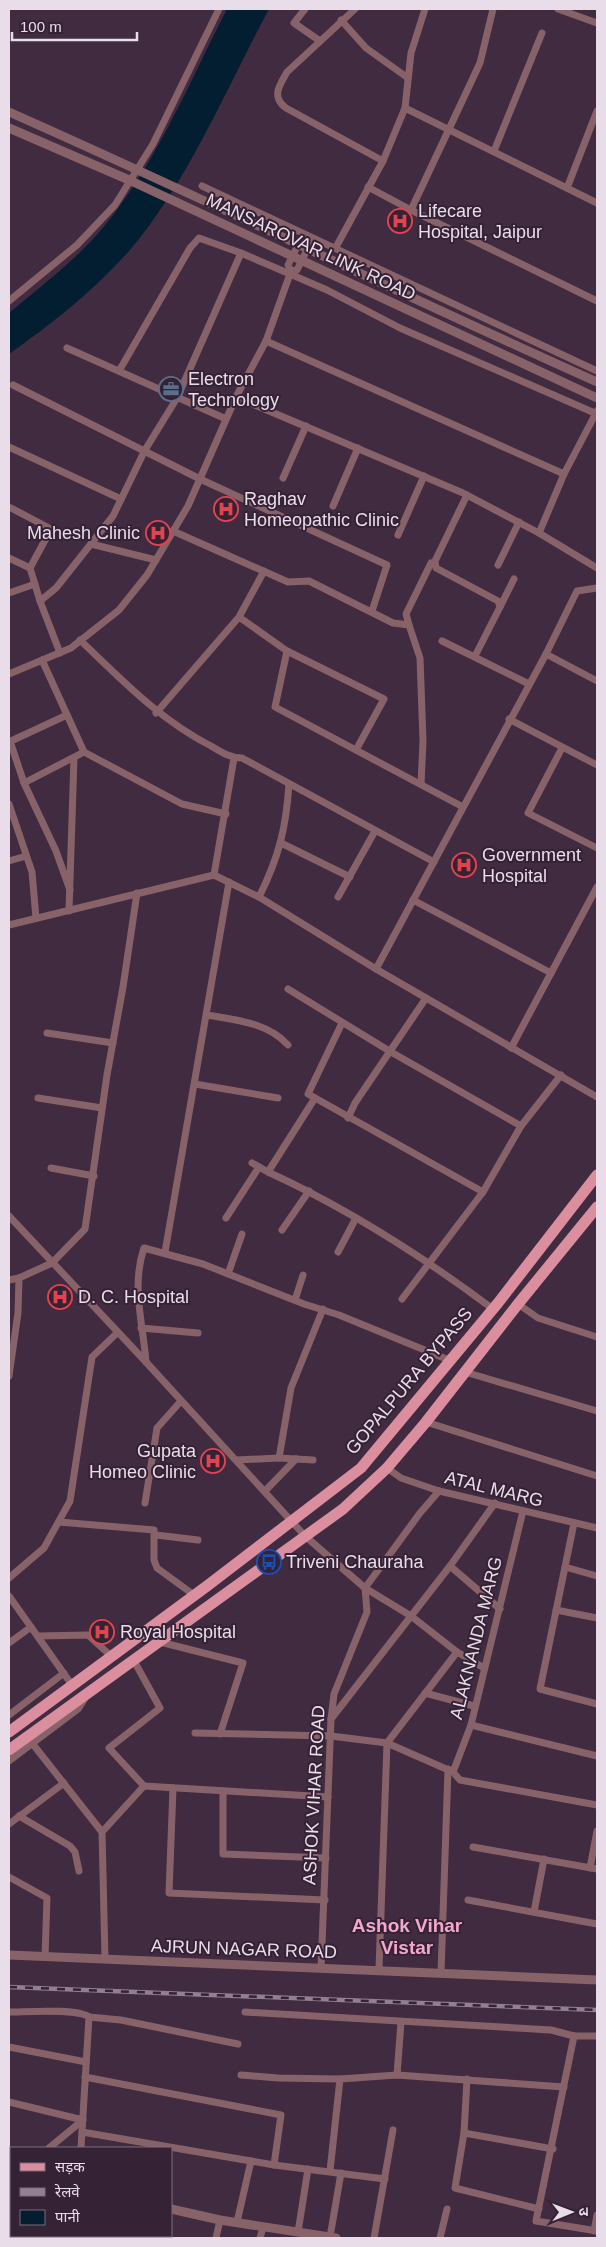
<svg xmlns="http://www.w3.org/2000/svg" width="606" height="2247" font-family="Helvetica,'Noto Sans Devanagari',sans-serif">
<rect width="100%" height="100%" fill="#402b40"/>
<path fill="#031d31" d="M 227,9 L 269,9 C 227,87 187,184 129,251 C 93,291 53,323 9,354 L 9,313 C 38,289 69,265 94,238 C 152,174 188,85 227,9 Z"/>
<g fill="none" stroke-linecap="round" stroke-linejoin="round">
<g stroke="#886269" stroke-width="7">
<polyline points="305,9 294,23 320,41"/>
<path d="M 355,9 L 287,72 C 279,86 271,97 286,108 L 383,161"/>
<polyline points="558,9 597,23"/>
<polyline points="341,20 366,48 408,78"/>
<polyline points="405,108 411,53 425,9"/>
<polyline points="494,151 542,33"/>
<polyline points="202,186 597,371"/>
<polyline points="368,187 411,210 597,301"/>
<polyline points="567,188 597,111"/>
<polyline points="411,210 480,63 493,9"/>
<polygon points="307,238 310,244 297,270 291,271 288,265 301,239"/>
<polyline points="336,247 383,161 405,108 597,203"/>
<polyline points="9,301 77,245 115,205 153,144 219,9"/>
<polyline points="266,341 564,474"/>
<polyline points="67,348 226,419"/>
<polyline points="119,371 190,248 199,238 241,253 290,274 291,271"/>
<polyline points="13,385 200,479 387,565 372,611"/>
<polyline points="236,397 463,493 539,533 597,568"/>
<polyline points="9,447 121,499"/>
<polyline points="283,478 306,426"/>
<polyline points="467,495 435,561 436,568 498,601 500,607 475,656"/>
<polyline points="333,506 358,448"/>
<polyline points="9,507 51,529 30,568"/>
<polyline points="173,531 288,582 309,581 393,623 409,625 420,658 423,741 421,784"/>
<polyline points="539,533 564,474 597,411"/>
<polyline points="398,535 424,476"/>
<polyline points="91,544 156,560"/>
<polyline points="9,558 30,568 40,601"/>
<polyline points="498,565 519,522"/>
<polyline points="9,593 35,584"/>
<polyline points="500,607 514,579"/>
<polyline points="239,617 287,651 384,699 356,750"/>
<polyline points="409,625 406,614 431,563"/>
<path d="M 80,640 C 122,680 160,720 211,746 C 221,752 230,758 242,758 L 434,862"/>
<polyline points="442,641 529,684"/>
<polyline points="287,651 275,707 463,807"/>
<polyline points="60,653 40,601 56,588 113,516 145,450 177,398 241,253"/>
<polyline points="546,654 597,681"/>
<polyline points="42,660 84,752 182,804 226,814"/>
<polyline points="9,674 71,648 119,610 147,575 188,506 236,397 266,341 290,274 327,290 400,328 597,414"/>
<polyline points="156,713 239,617 264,571"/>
<polyline points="67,715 11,741 11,744 24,783 56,851 70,890"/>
<polyline points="509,719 597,765"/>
<polyline points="562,748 528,813 597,848"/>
<polyline points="24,783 84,752"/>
<polyline points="9,804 32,872 36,918"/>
<polyline points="281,843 350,877"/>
<polyline points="9,861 26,856"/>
<polyline points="214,875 234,758"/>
<path d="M 259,897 C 279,857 286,828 289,784"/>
<polyline points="338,897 375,831"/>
<polyline points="413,900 551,973"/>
<polyline points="69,911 74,758"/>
<polyline points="9,925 214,875 259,897 376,969 597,1097"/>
<polyline points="376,969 546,654 577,591 597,588"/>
<polyline points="288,989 391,1052 521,1126"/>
<path d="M 207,1015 C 235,1020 267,1022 288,1045"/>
<polyline points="342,1023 308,1094 483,1192 521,1126 561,1075"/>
<polyline points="47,1033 113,1043"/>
<polyline points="511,1048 597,887"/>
<polyline points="195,1084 278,1098"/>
<polyline points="38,1098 102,1108"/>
<path d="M 315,1098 L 268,1172 C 349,1209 422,1256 493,1309"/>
<polyline points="348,1118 355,1103 426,998"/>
<polyline points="252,1163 268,1172"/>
<polyline points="51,1168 94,1176"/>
<polyline points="9,1216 146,1362 305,1536 365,1588 367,1612 334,1694 331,1719 321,1969"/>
<polyline points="226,1218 259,1167"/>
<polyline points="282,1230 309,1191"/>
<polyline points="165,1252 229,882"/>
<polyline points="338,1252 356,1218"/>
<polyline points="228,1274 242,1234"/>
<polyline points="9,1280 19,1278 52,1263 85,1229 107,1075 123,987 137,893"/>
<polyline points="402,1299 483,1192"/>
<polyline points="295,1300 303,1275"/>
<polyline points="518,1304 538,1318 597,1337"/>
<polyline points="141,1328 198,1333"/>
<path d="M 146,1362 C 143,1323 131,1286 144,1248 L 203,1264 L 304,1304 L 339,1315 L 449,1360"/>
<polyline points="465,1372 597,1411"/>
<polyline points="9,1376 18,1313 19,1278"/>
<polyline points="426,1422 597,1476"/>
<polyline points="279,1458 313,1460"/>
<polyline points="237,1460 279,1458 291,1388 323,1309"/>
<polyline points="387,1468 401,1478 439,1491 597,1528"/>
<polyline points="265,1491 296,1459"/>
<polyline points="439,1491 420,1513 365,1588 411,1616 457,1652 484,1668"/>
<polyline points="145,1503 157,1428 181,1401"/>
<polyline points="59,1522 154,1530 154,1560 157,1568 194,1595"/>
<polyline points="574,1523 540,1689 597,1704"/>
<polyline points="156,1535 198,1540"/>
<polyline points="450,1566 500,1609"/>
<polyline points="565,1567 597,1576"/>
<polyline points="9,1578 44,1548 70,1501 92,1357 117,1333"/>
<polyline points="9,1596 72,1685"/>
<polyline points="556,1610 597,1618"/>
<polyline points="38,1636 88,1635 111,1656"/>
<polyline points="160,1642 243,1663 220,1734"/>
<polyline points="9,1643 31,1627"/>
<polyline points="133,1659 160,1708 109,1748 144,1786"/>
<polyline points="425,1693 474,1706"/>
<polyline points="9,1715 64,1673"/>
<polyline points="331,1719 450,1566 495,1503"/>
<polyline points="471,1725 597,1756"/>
<polyline points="195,1733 331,1736 387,1743 453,1772 460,1780 597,1805"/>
<polyline points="32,1743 102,1832 105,1959"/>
<polyline points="9,1761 78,1709 85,1698"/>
<polyline points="453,1772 471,1725 523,1511"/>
<polyline points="144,1786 328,1797"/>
<polyline points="173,1788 169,1893 325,1900"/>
<polyline points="223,1791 223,1854 326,1858"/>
<polyline points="19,1816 70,1846 75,1852 79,1871"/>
<polyline points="9,1824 64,1783"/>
<polyline points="102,1832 144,1786"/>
<polyline points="473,1847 597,1869"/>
<polyline points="590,1868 597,1831"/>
<polyline points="9,1877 47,1898 45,1957"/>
<polyline points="468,1900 597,1924"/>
<polyline points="534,1912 544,1859"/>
<polyline points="379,1969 387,1743 457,1652"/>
<polyline points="441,1973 448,1769"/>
<path d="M 9,2012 C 26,2012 77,2008 89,2017 L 81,2148"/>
<polyline points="245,2012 551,2030 574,2036 597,2036"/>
<polyline points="89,2017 121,2020 238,2044"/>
<polyline points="574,2036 536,2221 597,2231"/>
<polyline points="9,2047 86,2062"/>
<polyline points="241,2075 278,2078 340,2079 397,2075 564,2087"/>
<polyline points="397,2075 401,2022"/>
<polyline points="85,2077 281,2115 274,2165"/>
<polyline points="467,2079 464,2133 455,2188 539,2209"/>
<polyline points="9,2102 83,2120 49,2148"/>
<polyline points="82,2132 274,2165 385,2179"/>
<polyline points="464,2133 553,2149"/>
<polyline points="330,2171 340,2079"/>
<polyline points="9,2212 11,2212"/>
<polyline points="237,2222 251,2161"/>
<polyline points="594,2231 597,2215"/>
<polyline points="298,2232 308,2169"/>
<polyline points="330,2237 341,2173"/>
<polyline points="70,2238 71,2236"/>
<polyline points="216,2238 220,2220"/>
<polyline points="260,2238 263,2227"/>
<polyline points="374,2238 393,2130"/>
<polyline points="440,2238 447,2209"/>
</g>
<g stroke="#886269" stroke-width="9">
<path d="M 9,112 C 206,199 400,294 597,382"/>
<polyline points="9,128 129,180 597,398"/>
<polyline points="9,1955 597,1980"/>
<polyline points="9,2173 11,2173"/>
<polyline points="171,2209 220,2220 336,2238"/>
</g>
<g stroke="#da8e9e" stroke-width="11">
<polyline points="9,1732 207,1586 361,1468 498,1303 597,1175"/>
<polyline points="9,1750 343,1509 387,1468 426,1422 518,1304 597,1207"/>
</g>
<defs>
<polyline id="rail" points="9,1987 597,2010"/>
</defs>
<use href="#rail" stroke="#918091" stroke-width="4.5"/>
<use href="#rail" stroke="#352235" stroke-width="2.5" stroke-dasharray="8" stroke-linecap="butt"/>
</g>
<defs>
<symbol id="hospital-ring" viewBox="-11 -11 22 22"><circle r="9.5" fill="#352235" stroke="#e0444e" stroke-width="1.5"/><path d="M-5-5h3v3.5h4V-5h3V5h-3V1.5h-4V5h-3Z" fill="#e0444e"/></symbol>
<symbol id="office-ring" viewBox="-11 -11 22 22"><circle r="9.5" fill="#352235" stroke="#5c6f8a" stroke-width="1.5"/><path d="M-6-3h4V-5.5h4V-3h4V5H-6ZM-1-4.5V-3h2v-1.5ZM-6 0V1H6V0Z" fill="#5c6f8a"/></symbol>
<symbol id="bus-ring" viewBox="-11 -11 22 22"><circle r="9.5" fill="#352235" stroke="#1a4fb4" stroke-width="1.5"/><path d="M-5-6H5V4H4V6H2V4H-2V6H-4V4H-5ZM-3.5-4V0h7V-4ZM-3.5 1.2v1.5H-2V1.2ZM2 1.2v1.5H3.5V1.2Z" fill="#1a4fb4"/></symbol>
</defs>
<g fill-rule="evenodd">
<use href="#hospital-ring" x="386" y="207" width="28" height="28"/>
<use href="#office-ring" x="157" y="375" width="28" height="28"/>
<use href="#hospital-ring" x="212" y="495" width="28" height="28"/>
<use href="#hospital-ring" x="144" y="519" width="28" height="28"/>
<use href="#hospital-ring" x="450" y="851" width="28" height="28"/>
<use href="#hospital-ring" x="46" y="1283" width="28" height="28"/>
<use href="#hospital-ring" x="199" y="1447" width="28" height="28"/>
<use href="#bus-ring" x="255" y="1548" width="28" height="28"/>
<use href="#hospital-ring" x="88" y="1618" width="28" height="28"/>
</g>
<g text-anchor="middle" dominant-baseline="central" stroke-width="4" stroke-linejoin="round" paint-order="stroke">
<g font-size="18" fill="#eaddea" stroke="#352235" text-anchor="start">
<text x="418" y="211">Lifecare<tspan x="418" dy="21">Hospital, Jaipur</tspan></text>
<text x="188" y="379">Electron<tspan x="188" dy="21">Technology</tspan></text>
<text x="244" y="499">Raghav<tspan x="244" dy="21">Homeopathic Clinic</tspan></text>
<text x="140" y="533" text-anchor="end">Mahesh Clinic</text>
<text x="482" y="855">Government<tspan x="482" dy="21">Hospital</tspan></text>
<text x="78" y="1297">D. C. Hospital</text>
<text x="196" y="1451" text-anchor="end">Gupata<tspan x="196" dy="21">Homeo Clinic</tspan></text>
<text x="286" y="1562">Triveni Chauraha</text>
<text x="120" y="1632">Royal Hospital</text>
</g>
<g font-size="18" fill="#eaddea" stroke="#352235">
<text transform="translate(311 247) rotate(25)">MANSAROVAR LINK ROAD</text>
<text transform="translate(409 1381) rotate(-50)">GOPALPURA BYPASS</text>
<text transform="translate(494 1489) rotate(14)">ATAL MARG</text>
<text transform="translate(476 1638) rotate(-76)">ALAKNANDA MARG</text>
<text transform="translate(314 1795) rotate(-87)">ASHOK VIHAR ROAD</text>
<text transform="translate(244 1949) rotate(2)">AJRUN NAGAR ROAD</text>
</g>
<g font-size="19" font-weight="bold" fill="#f3a7cc" stroke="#352235">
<text x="407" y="1925">Ashok Vihar<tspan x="407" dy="22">Vistar</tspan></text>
</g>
</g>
<rect width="606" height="2247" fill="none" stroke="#eaddea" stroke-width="20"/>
<rect x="10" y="2147" width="162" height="90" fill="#352235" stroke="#7d6d7d"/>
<rect x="20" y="2163" width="25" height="8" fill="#da8e9e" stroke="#7d6d7d"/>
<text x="55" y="2172" font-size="15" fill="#eaddea">सड़क</text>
<rect x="20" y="2188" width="25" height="8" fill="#918091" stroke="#7d6d7d"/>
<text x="55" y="2197" font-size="15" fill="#eaddea">रेलवे</text>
<rect x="20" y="2210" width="25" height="15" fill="#031d31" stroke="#7d6d7d"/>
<text x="55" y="2222" font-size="15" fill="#eaddea">पानी</text>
<g transform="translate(571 2212) rotate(89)" stroke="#352235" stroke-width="4" paint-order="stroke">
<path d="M0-4L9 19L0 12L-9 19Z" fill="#eaddea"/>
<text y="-8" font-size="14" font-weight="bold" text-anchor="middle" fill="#eaddea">उ</text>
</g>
<path d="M12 32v8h125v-8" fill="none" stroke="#eaddea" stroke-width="2.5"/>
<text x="20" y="32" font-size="15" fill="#eaddea" stroke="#352235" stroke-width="4" paint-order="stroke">100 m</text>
</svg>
